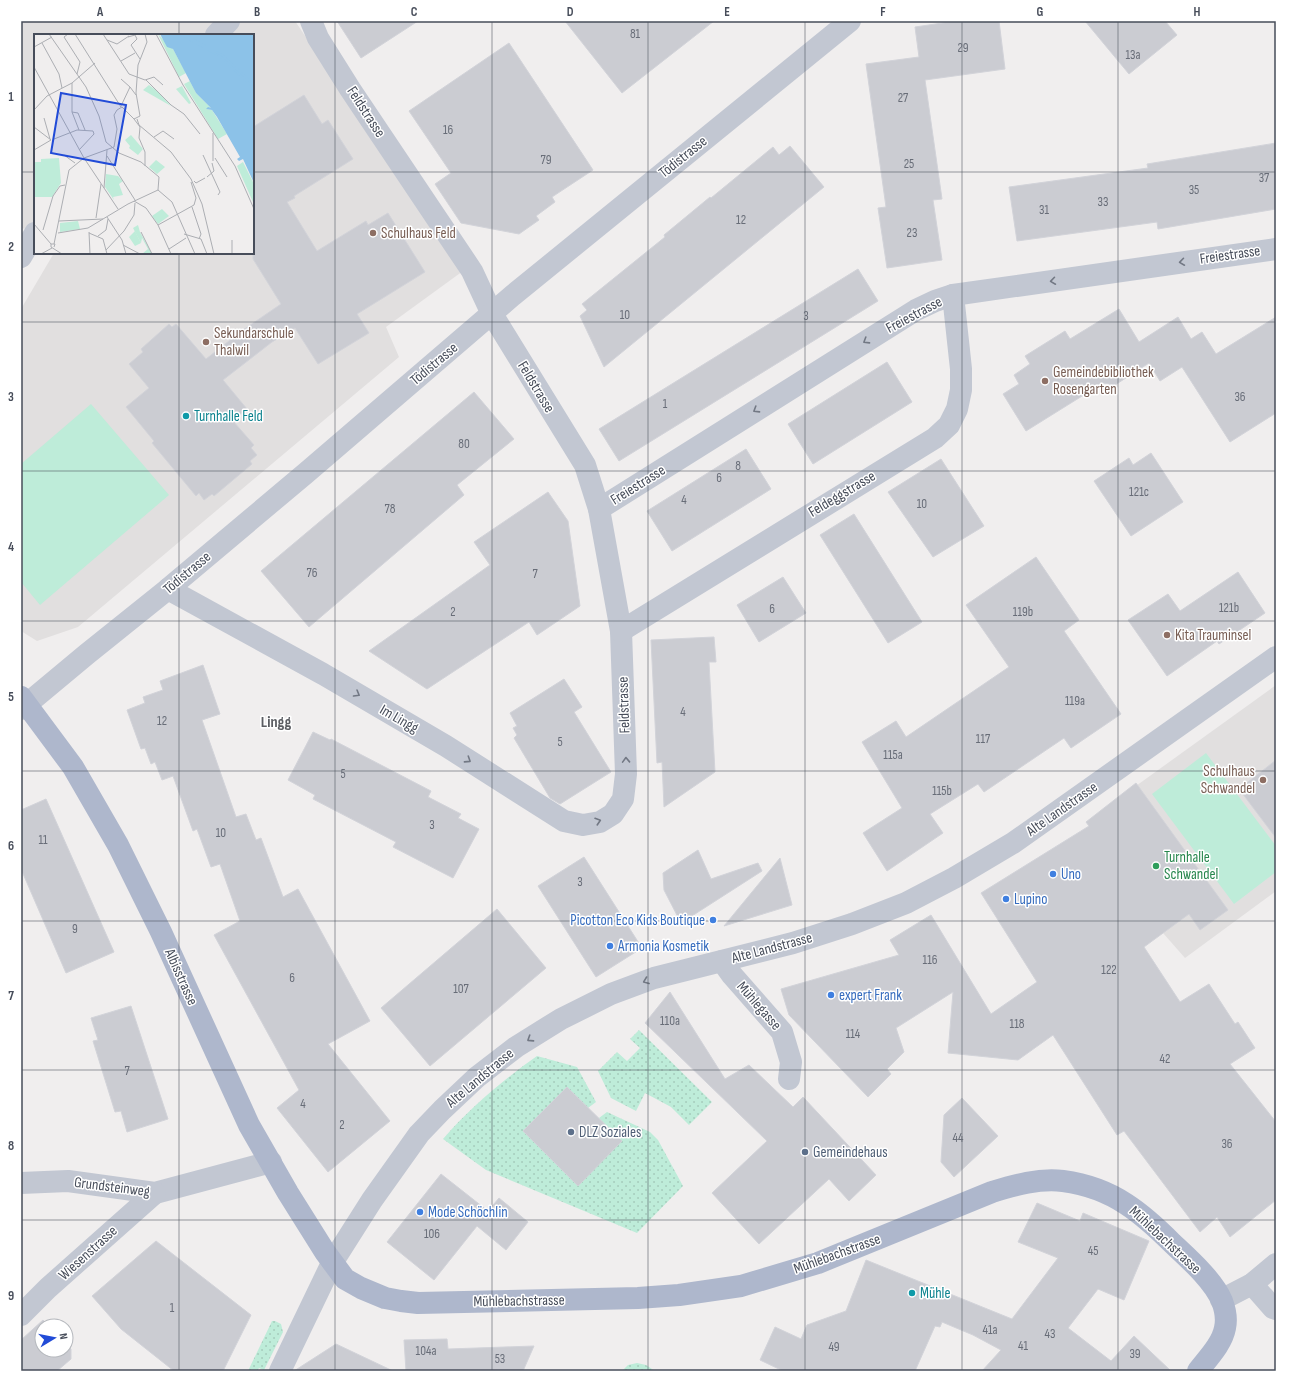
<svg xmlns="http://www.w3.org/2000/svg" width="1297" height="1392" font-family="'Sofia Sans Condensed',sans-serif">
<defs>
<pattern id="grass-dots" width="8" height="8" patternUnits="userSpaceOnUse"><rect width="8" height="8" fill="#beecd9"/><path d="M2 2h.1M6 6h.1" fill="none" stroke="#a5ccbc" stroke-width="1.8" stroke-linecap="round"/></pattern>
</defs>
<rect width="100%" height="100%" fill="#f0eeee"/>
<g fill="#e1dfdf">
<polygon points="21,21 295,21 463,271 386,327 399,357 78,627 37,641 21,631 21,309 54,253 253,253 253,35 35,35 35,231 21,228"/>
<polygon points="1276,685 1276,891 1185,958 1163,933 1086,822"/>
</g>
<g fill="url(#grass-dots)">
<polygon points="639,1030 712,1102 689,1125 671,1107 645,1093 636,1111 611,1098 598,1071 617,1052 627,1061 640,1048 630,1039"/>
<path d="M 537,1056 L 577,1067 L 596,1102 L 588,1108 L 567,1087 L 523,1131 L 578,1185 L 621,1141 L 599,1118 L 607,1112 L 650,1132 L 658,1140 L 683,1186 L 637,1233 L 486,1170 L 443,1139 C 471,1107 503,1080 537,1056 Z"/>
<polygon points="272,1321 275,1321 281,1324 283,1332 264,1370 259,1368 257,1371 248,1371"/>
<polygon points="637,1363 646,1365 655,1371 622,1371 628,1365"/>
</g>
<g fill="#beecd9">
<polygon points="91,404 169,495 40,605 21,582 21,464"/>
<polygon points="1206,753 1276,846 1276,872 1234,904 1152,794"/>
</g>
<g fill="#cbccd2" stroke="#d2d3d9">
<polygon points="337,21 418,21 361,58"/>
<polygon points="565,21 714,21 622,93"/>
<polygon points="956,21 999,21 1005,69 925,80 942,199 933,200 942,260 887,268 878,208 886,207 866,64 919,57 915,27"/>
<polygon points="1085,21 1165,21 1177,35 1129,74"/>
<polygon points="509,43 593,170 552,197 555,202 536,216 539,220 519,234 461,223 435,184 451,173 409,111"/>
<polygon points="304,95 322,124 328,120 353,159 294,196 295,198 287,202 317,251 366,221 368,225 388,213 425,272 357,314 369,333 318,364 295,328 272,342 223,380 247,409 233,421 254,445 251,448 257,455 250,461 252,464 214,496 212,494 204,500 199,493 196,496 152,443 154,441 126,407 149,388 129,364 143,352 141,349 169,324 172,327 176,324 206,359 243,330 281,304 253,259 253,127"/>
<polygon points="1276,143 1276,209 1158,229 1157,222 1017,241 1009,187 1148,168 1147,164"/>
<polygon points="790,146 824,187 604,367 580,316 587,310 582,304 665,237 664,235 710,197 711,198 773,147 779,155"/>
<polygon points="858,269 878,301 619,461 599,429"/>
<polygon points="1119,309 1139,342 1178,317 1191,339 1202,332 1216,354 1276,317 1276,413 1230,442 1182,367 1160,381 1149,363 1115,385 1103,383 1026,431 1003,394 1019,384 1014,375 1030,364 1025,356 1065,331 1070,339"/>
<polygon points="887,362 912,402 813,464 788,424"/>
<polygon points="474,392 514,439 457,485 464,495 309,627 261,571"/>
<polygon points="746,449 771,489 672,551 647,511"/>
<polygon points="1151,453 1183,502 1131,536 1094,481 1129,458 1133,465"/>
<polygon points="941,459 984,526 933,557 888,492"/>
<polygon points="548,492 568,521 580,606 537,635 529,622 427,689 369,651 490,565 474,542"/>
<polygon points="854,514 922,622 888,643 820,535"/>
<polygon points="1036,557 1079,620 1064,631 1121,714 1071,748 1064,738 984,792 978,784 930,814 943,833 887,871 863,833 902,808 862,742 896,721 906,737 1009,667 966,605"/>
<polygon points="1238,572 1265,613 1219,644 1217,641 1167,676 1128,620 1168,594 1180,611"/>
<polygon points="783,577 806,613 759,642 737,605"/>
<polygon points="714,637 716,662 709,662 715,772 664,807 662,762 657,763 651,640"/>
<polygon points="203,665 220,714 202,720 236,817 246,814 256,840 261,838 283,897 298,889 370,1021 328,1044 390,1121 328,1172 277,1108 299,1090 214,935 240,921 220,864 211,867 197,829 193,831 173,776 162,780 155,762 151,764 145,748 141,749 127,710 145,703 143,697 163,690 160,681"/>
<polygon points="564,679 582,707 574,712 611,772 560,804 550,798 514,738 517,735 513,728 517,726 510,713"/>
<polygon points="313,732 330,740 331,739 431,791 428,797 461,814 458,818 479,829 453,878 393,847 396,842 313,799 315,795 288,780"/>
<polygon points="1276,760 1276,838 1239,789"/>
<polygon points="1136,783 1228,910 1200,930 1189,914 1144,947 1180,1002 1209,984 1235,1024 1238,1022 1255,1048 1230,1064 1276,1122 1276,1200 1230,1237 1217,1217 1200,1232 1124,1131 1117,1135 1053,1035 1018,1060 948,1053 953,992 896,1028 904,1052 887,1069 891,1074 868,1097 789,1015 781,989 899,955 890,940 931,915 991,1014 1037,982 981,893 1089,826 1086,822"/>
<polygon points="46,799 114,952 66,973 21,869 21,810"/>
<polygon points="698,850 711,879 758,863 762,871 681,923 664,890 663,873"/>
<polygon points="584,857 642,948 596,977 538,886"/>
<polygon points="780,858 792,905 724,926"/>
<polygon points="497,909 546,968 430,1066 381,1008"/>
<polygon points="670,992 725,1079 749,1065 793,1107 803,1097 876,1175 849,1201 829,1179 759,1244 712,1193 767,1141 645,1023"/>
<polygon points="131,1006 168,1119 127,1132 121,1111 115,1112 93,1041 98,1040 91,1018"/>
<polygon points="567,1087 622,1141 578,1186 523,1131"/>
<polygon points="962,1098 998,1136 954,1177 941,1162 944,1115"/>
<polygon points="441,1174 488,1211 499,1198 528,1222 506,1250 477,1226 434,1280 387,1242"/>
<polygon points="1037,1203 1080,1221 1083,1213 1149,1241 1124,1300 1098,1289 1068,1328 1111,1361 1134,1336 1171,1371 982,1371 1001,1350 973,1335 942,1322 940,1327 935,1326 915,1371 783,1371 760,1360 775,1327 801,1339 807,1325 846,1311 866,1260 1012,1319 1058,1258 1018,1242"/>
<polygon points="156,1241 251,1315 223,1371 174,1371 121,1329 92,1296"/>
<polygon points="43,1320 49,1326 42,1326 42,1350 66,1350 66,1344 71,1349 71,1359 57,1371 21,1371 21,1340"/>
<polygon points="447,1339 448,1349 534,1346 523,1371 406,1371 404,1340"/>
<polygon points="336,1344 393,1371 294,1371"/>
</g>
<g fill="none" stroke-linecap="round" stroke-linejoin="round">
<g stroke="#c2c7d2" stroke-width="22">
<polyline points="216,35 229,21"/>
<polyline points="21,257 35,233"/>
<polyline points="599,509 916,310 935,301 953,295 1276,249"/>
<polyline points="168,589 323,674 446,746 564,821 583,825 600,822 613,814 623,799 626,774 621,631 599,509 585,465 492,314 472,271 350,89 318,38 311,21"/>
<polyline points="621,631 935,438 949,425 957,409 961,390 961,369 953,295"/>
<polyline points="21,709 87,654 168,589 306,473 512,296 850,21"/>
<polyline points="722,961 732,975 782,1032 791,1062 789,1079"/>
<polyline points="21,1183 68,1181 155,1193 271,1162"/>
<polyline points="1252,1284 1273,1308 1276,1309"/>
<polyline points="1221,1300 1252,1284 1276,1264"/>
<polyline points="21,1315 48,1288 155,1193"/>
<polyline points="280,1371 332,1263 372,1200 419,1134 442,1110 477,1077 516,1047 561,1019 611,994 654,978 793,943 852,924 906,903 954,878 1013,843 1276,657"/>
</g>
<path stroke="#aeb7cc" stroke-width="22" d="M 21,697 L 73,767 L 118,845 L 161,932 L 249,1125 L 288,1193 L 325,1252 L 345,1279 L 361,1288 L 385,1298 L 401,1301 L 418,1303 L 638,1298 L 679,1295 L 741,1286 L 818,1263 L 992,1192 C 1015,1185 1039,1178 1063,1181 C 1085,1184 1108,1192 1126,1204 C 1143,1215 1158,1229 1172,1243 C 1189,1259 1213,1280 1222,1301 C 1225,1309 1227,1319 1225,1328 C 1222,1344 1208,1358 1198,1371"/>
</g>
<defs><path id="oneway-chevron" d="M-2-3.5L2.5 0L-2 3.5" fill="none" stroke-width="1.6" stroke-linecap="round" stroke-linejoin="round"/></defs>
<g stroke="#727884">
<use href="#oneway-chevron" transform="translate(1182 262) rotate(172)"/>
<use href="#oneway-chevron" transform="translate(1053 281) rotate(172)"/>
<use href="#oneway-chevron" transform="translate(866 341) rotate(148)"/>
<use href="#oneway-chevron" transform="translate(756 410) rotate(148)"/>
<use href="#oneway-chevron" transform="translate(357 694) rotate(30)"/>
<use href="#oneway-chevron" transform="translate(468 760) rotate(33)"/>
<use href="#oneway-chevron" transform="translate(626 760) rotate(-92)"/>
<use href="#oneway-chevron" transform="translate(598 821) rotate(-18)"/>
<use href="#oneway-chevron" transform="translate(646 981) rotate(159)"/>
<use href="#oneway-chevron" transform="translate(530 1039) rotate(147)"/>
</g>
<path fill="none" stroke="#474d5a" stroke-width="1" stroke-opacity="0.55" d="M 179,21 L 179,35M 335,21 L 335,1371M 492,21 L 492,1371M 648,21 L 648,1371M 805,21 L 805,1371M 962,21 L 962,1371M 1118,21 L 1118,1371M 21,172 L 35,172M 253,172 L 1276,172M 179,253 L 179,1371M 21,322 L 1276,322M 21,471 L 1276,471M 21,621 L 1276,621M 21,771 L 1276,771M 21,921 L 1276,921M 21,1070 L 1276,1070M 21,1220 L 1276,1220"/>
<g fill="#8d6e63" stroke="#fff" stroke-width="1.5">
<circle cx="373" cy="233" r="4"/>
<circle cx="206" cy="342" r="4"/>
<circle cx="1045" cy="381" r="4"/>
<circle cx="1167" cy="635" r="4"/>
<circle cx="1263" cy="780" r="4"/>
</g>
<g fill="#0f9aa8" stroke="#fff" stroke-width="1.5">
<circle cx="186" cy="416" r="4"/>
<circle cx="912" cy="1293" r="4"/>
</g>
<circle fill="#2e9e5b" stroke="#fff" stroke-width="1.5" cx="1156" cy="866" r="4"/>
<g fill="#3f7fe0" stroke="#fff" stroke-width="1.5">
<circle cx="1053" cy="874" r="4"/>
<circle cx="1006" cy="899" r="4"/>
<circle cx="713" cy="920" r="4"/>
<circle cx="610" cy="946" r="4"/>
<circle cx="831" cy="995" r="4"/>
<circle cx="420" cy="1212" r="4"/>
</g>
<g fill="#5c6f8a" stroke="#fff" stroke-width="1.5">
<circle cx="571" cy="1132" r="4"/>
<circle cx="805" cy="1152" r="4"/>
</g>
<g text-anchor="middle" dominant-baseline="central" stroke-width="3" stroke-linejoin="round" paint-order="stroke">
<g font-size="13" fill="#686d78">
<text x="635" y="34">81</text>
<text x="963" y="48">29</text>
<text x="1133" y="55">13a</text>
<text x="903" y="98">27</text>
<text x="448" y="130">16</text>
<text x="546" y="160">79</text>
<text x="909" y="164">25</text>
<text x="1264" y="178">37</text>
<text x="1194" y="190">35</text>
<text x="1103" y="202">33</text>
<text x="1044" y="210">31</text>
<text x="741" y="220">12</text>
<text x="912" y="233">23</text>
<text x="625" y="315">10</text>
<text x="806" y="316">3</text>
<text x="1240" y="397">36</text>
<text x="665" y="404">1</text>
<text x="464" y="444">80</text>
<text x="738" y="466">8</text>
<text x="719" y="478">6</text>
<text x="1139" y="492">121c</text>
<text x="684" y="500">4</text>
<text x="922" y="504">10</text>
<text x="390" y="509">78</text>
<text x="312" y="573">76</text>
<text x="535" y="574">7</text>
<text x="1229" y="608">121b</text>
<text x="772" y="609">6</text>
<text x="453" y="612">2</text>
<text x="1023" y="612">119b</text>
<text x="1075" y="701">119a</text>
<text x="683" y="712">4</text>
<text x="162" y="721">12</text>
<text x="983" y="739">117</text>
<text x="560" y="742">5</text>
<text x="893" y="755">115a</text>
<text x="343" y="774">5</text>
<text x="942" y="791">115b</text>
<text x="432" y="825">3</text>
<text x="221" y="833">10</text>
<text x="43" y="840">11</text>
<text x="580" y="882">3</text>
<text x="75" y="929">9</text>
<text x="930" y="960">116</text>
<text x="1109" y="970">122</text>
<text x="292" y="978">6</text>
<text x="461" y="989">107</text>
<text x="670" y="1021">110a</text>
<text x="1017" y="1024">118</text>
<text x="853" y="1034">114</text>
<text x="1165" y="1059">42</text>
<text x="127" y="1071">7</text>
<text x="303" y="1104">4</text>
<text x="342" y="1125">2</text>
<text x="958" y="1138">44</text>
<text x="1227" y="1144">36</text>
<text x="432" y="1234">106</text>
<text x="1093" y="1251">45</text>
<text x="172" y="1308">1</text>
<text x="990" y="1330">41a</text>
<text x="1050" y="1334">43</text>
<text x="1023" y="1346">41</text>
<text x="834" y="1347">49</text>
<text x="426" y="1351">104a</text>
<text x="1135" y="1354">39</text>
<text x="500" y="1359">53</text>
</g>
<g font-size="15" fill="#474d5a" stroke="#fff">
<text transform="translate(366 112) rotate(57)">Feldstrasse</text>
<text transform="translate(683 157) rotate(-39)">Tödistrasse</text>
<text transform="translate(1230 255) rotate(-8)">Freiestrasse</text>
<text transform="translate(914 315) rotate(-28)">Freiestrasse</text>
<text transform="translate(434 364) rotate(-40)">Tödistrasse</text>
<text transform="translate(536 387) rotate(59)">Feldstrasse</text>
<text transform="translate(638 485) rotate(-32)">Freiestrasse</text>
<text transform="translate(842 494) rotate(-31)">Feldeggstrasse</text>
<text transform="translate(187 573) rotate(-40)">Tödistrasse</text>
<text transform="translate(624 705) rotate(-92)">Feldstrasse</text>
<text transform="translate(399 719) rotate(30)">Im Lingg</text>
<text transform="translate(1062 809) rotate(-35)">Alte Landstrasse</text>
<text transform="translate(772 948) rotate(-15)">Alte Landstrasse</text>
<text transform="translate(181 977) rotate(66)">Albisstrasse</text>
<text transform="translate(759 1006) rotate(49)">Mühlegasse</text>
<text transform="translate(480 1078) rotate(-40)">Alte Landstrasse</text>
<text transform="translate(112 1187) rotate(7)">Grundsteinweg</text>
<text transform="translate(1165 1240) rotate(43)">Mühlebachstrasse</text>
<text transform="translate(88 1253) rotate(-42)">Wiesenstrasse</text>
<text transform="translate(837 1254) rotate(-20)">Mühlebachstrasse</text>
<text transform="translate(519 1301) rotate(-1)">Mühlebachstrasse</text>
</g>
<g font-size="15" fill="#785e54" stroke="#fff" text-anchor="start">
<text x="381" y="233">Schulhaus Feld</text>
<text x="214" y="333">Sekundarschule<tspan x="214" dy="17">Thalwil</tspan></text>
<text x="1053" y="372">Gemeindebibliothek<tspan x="1053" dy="17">Rosengarten</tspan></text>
<text x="1175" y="635">Kita Trauminsel</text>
<text x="1255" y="771" text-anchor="end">Schulhaus<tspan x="1255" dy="17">Schwandel</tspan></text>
</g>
<g font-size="15" fill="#0d838f" stroke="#fff" text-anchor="start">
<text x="194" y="416">Turnhalle Feld</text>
<text x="920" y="1293">Mühle</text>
</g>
<g font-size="15" fill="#27864d" stroke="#fff" text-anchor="start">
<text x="1164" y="857">Turnhalle<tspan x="1164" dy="17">Schwandel</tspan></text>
</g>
<g font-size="15" fill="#366cbe" stroke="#fff" text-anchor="start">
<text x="1061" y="874">Uno</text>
<text x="1014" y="899">Lupino</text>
<text x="705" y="920" text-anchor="end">Picotton Eco Kids Boutique</text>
<text x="618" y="946">Armonia Kosmetik</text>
<text x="839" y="995">expert Frank</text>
<text x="428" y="1212">Mode Schöchlin</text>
</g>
<g font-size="15" fill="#4e5e75" stroke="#fff" text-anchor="start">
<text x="579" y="1132">DLZ Soziales</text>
<text x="813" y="1152">Gemeindehaus</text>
</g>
<g font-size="16" font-weight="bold" fill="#5b5d62" stroke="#fff">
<text x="276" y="722">Lingg</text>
</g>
</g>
<g transform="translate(34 34)">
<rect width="220" height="220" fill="#f0eeee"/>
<path d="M 72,140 L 84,142 L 89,147 L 85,150 L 89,161 L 79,163 L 80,166 L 71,153 ZM 104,191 L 106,198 L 118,220 L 108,220 L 114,215 L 108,204 L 107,209 L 99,194 Z" fill="#beecd9"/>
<path d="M 148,52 L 157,69 L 155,70 L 142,55 Z" fill="#beecd9"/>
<path d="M 25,124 L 27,149 L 18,163 L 0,163 L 0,128 L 7,128 L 7,125 Z" fill="#beecd9"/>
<path d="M 124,0 L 139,15 L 152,39 L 145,43 ZM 156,47 L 162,59 L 177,74 L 172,75 L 178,76 L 193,100 L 184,105 L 150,50 ZM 115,51 L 123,57 L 137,72 L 109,56 ZM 122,126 L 131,133 L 123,140 L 115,133 ZM 44,187 L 46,195 L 26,198 L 26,189 Z" fill="#beecd9"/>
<path d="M 97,101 L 109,115 L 104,121 L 95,114 L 96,112 L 91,106 ZM 101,197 L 107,209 L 101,212 L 95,203 Z" fill="#beecd9"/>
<path d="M 209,128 L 220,150 L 219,168 L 203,132 ZM 128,175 L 135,182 L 124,190 L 118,182 Z" fill="#beecd9"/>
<path d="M 126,0 L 220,0 L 220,149 L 209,125 L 205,127 L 203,125 L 206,123 L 183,83 L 178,76 L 172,75 L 174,73 L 177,74 L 162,59 L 139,15 L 133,13 Z" fill="#8cc2e8"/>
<path fill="none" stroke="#8cc2e8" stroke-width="2" d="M 146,0 L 187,23 L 220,54M 149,0 L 188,21 L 220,51"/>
<path fill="none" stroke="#acaeb3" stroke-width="1" d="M 15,0 L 52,53 L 65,82 L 72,108 L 85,119 L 107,128 L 125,143 L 124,156M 34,0 L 30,3 L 46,28 L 43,40M 41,0 L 87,73M 69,0 L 95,40 L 111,46 L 120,43 L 129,51M 122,0 L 149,51 L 201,132 L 220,175M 94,3 L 101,1 L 103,5 L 97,11 L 106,25M 73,6 L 83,10 L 95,2M 8,9 L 25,40 L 28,54M 0,13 L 18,3M 87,27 L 101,19M 0,33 L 50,124 L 84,175M 87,45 L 96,53M 112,46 L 137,71 L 150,80 L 166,100M 38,49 L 38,78 L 45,96M 87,72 L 96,53 L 102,61M 0,76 L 13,62 L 38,49 L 61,29M 38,78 L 44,79 L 51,96M 10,84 L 16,105M 100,85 L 106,93 L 105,104 L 111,118 L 111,132M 103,85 L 105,91 L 137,118 L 157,145 L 168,170 L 180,220M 0,93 L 17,106 L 0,116M 179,99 L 179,127M 120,103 L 129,97 L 140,105M 20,105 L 43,96 L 59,97 L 60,100 L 45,116M 30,121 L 41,129M 169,121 L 186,158 L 184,161M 73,122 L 101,166M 181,124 L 193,143M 173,143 L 180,137 L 178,129M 160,147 L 162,149 L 171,144M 70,154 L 73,116M 124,156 L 138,168 L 161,220M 100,167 L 112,174 L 124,191 L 137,220M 158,173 L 167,200 L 165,205M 73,183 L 88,206 L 92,220M 62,184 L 67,150M 25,187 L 69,185M 0,190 L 17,210M 124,191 L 160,171 L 162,164 L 157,148M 9,196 L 19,162 L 26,152 L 31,151M 55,198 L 56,220M 107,198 L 118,220M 24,199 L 54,194 L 94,170 L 124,156M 55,199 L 69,205 L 73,220M 150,200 L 167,205 L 173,220M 64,202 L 72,196 L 74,185M 198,206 L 198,220M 20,210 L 35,136 L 50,124 L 80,113 L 83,95 L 80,81 L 83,76 L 88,73 L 100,85 L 106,82 L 102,59 L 104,31 L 113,8 L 111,0M 89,211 L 106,220M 20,213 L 21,210 L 17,210 L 17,213 L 28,220M 135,215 L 152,204M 72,216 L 90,197 L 100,181 L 101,169M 7,220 L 18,214"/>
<path fill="#214bd7" fill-opacity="0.15" stroke="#214bd7" stroke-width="2" d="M 27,59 L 92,71 L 81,131 L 17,119 Z"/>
<rect width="220" height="220" fill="none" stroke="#474d5a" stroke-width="2"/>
</g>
<rect width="1297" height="1392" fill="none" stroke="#ffffff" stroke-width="44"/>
<g transform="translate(54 1338) rotate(80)"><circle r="19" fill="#ffffff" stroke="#b5b8bd"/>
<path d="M0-3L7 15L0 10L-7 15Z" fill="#214bd7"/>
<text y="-6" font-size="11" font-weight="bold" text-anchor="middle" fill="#474d5a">N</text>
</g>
<rect x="22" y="22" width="1253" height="1348" fill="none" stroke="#474d5a" stroke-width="1.5"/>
<g font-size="13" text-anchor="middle" font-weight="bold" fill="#474d5a">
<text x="100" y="16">A</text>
<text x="257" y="16">B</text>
<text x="414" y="16">C</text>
<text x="570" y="16">D</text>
<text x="727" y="16">E</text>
<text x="883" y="16">F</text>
<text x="1040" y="16">G</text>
<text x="1197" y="16">H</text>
<text x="11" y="101">1</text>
<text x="11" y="251">2</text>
<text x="11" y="401">3</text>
<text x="11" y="551">4</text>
<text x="11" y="701">5</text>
<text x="11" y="850">6</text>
<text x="11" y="1000">7</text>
<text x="11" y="1150">8</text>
<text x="11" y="1300">9</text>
</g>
</svg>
